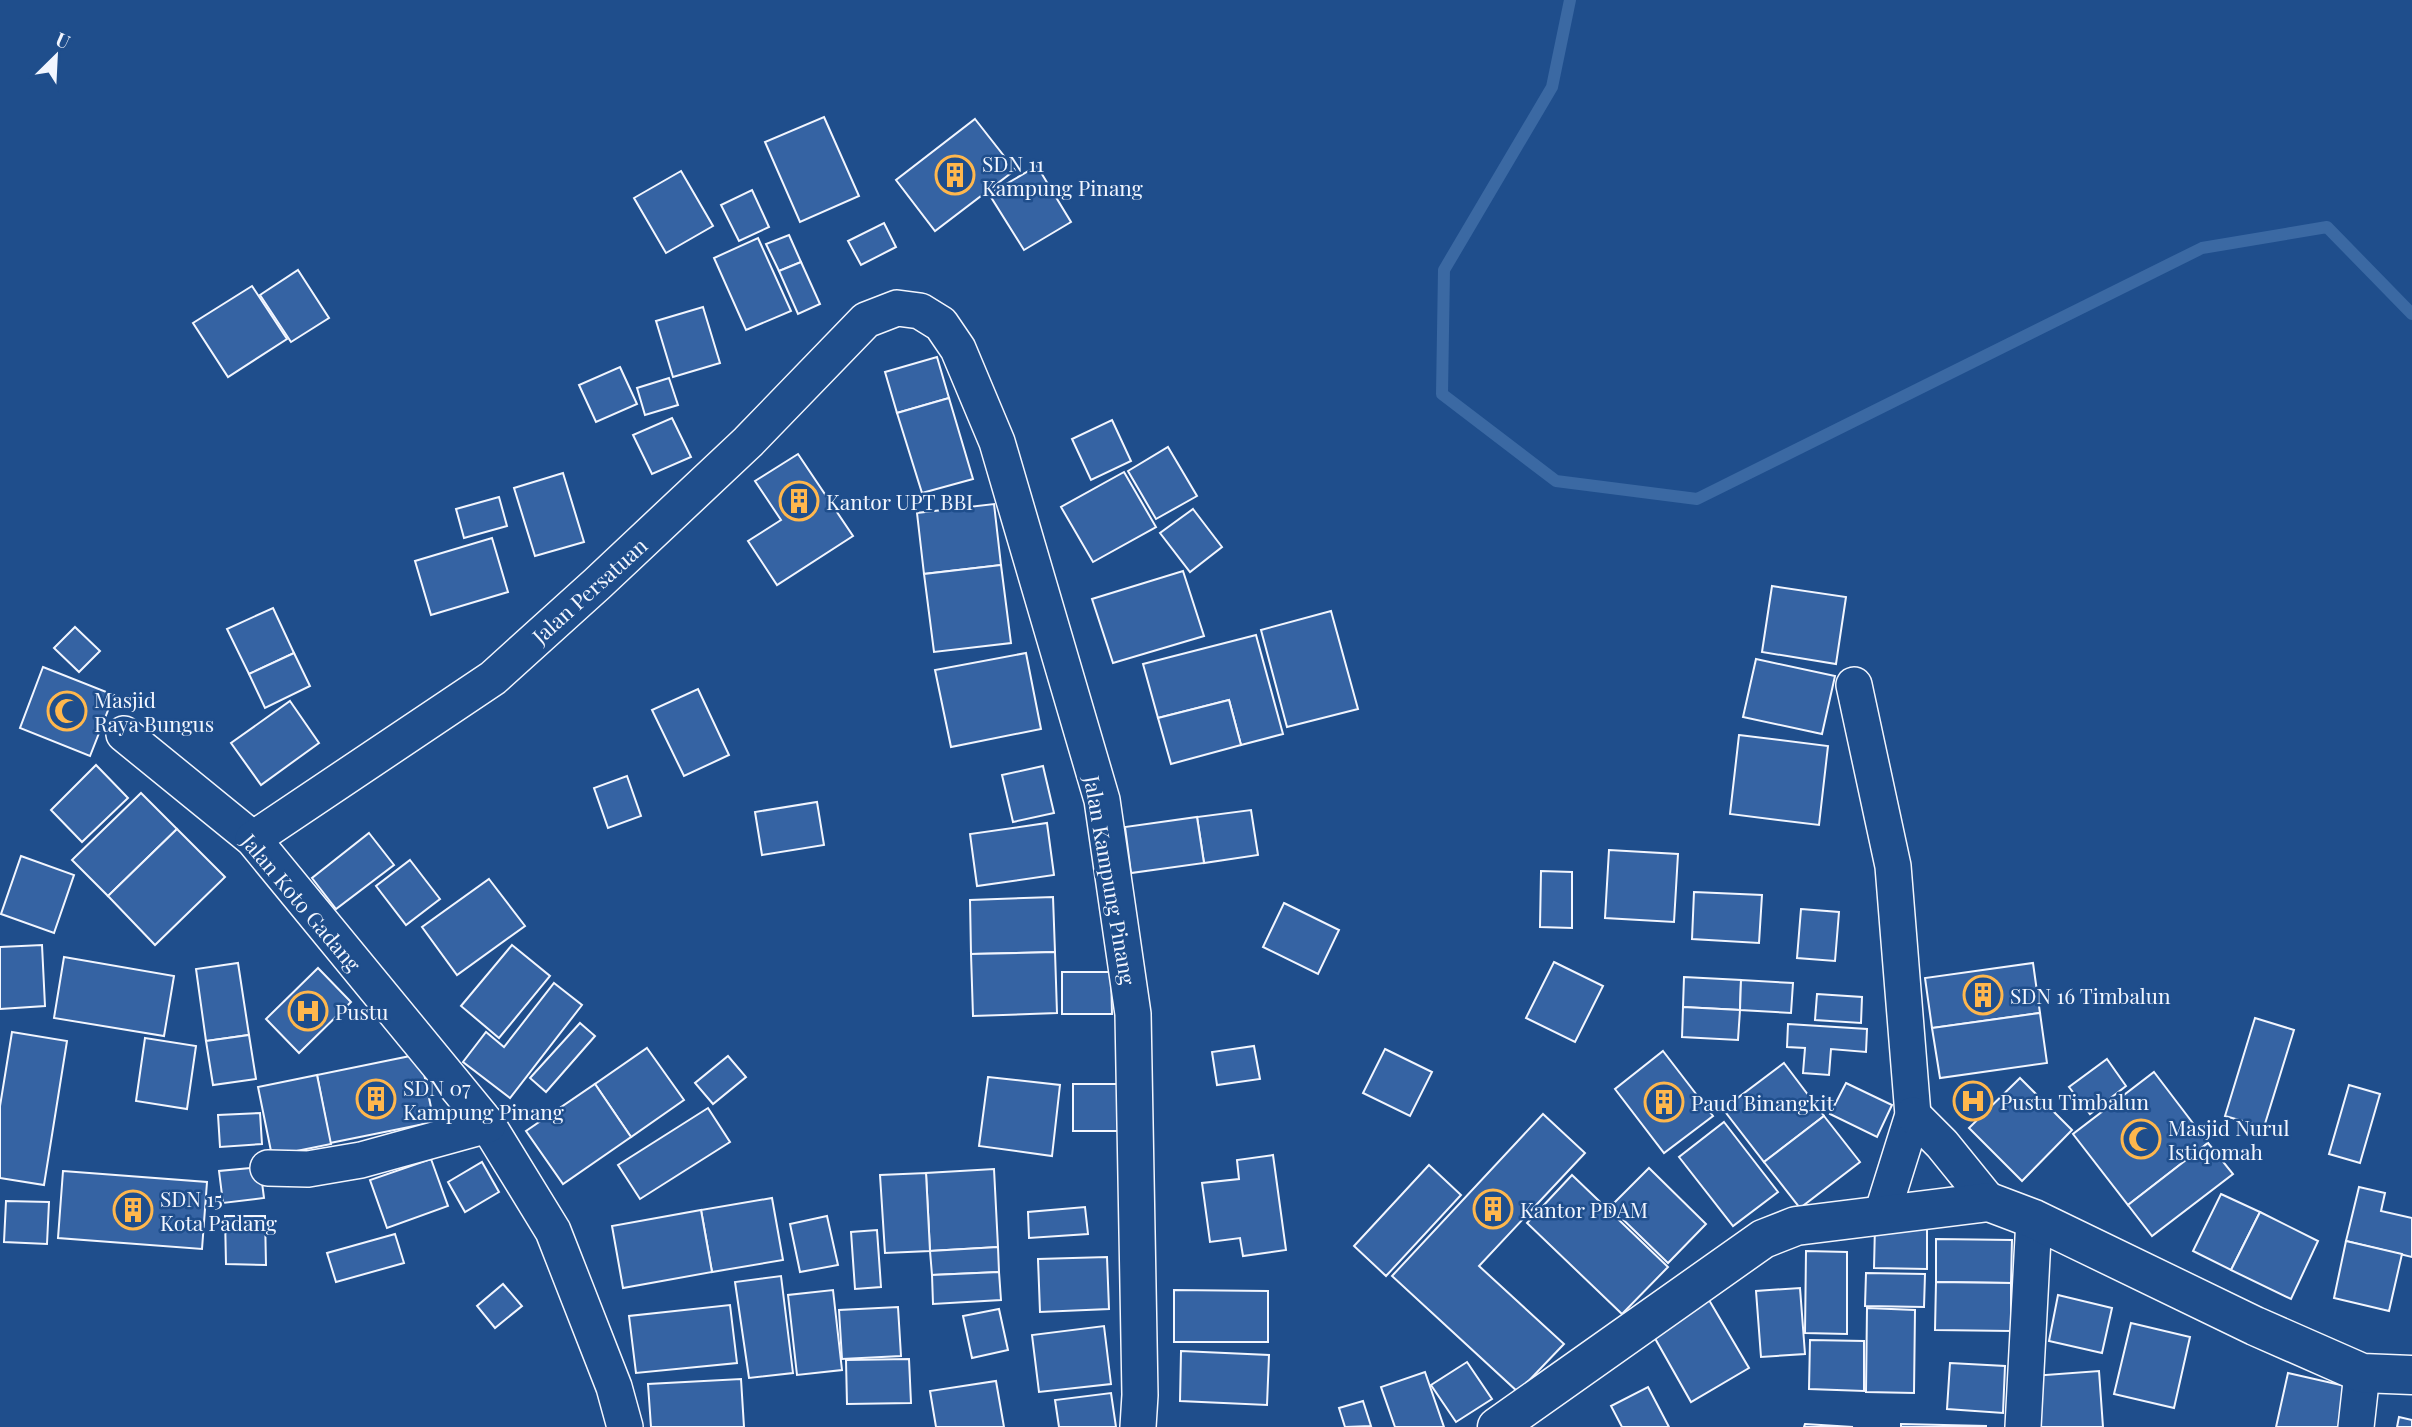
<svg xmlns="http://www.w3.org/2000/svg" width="2412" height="1427" font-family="'Playfair Display',serif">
<rect width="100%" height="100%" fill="#1f4e8c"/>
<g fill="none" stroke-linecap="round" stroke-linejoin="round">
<polyline stroke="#3b69a3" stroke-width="12" points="1570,0 1552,87 1444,270 1442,394 1556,481 1697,499 2202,248 2327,227 2412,314"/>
</g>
<g fill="#3563a3" stroke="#f2f6ff" stroke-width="2">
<polygon points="824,117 859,196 800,222 765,142"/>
<polygon points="975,119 1015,170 935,231 896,180"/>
<polygon points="1037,166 1071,222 1024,250 989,194"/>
<polygon points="681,171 713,226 666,253 634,198"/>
<polygon points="752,190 769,227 739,241 721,205"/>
<polygon points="884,223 896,247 861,265 848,241"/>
<polygon points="789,235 801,262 779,271 766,244"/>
<polygon points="758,238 791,311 746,330 714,258"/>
<polygon points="801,262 820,304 798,314 779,271"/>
<polygon points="298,270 329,318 291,342 260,295"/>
<polygon points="252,286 287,339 228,377 193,323"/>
<polygon points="703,307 720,363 673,377 656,321"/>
<polygon points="937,357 949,398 897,413 885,372"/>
<polygon points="620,367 637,404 596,422 579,385"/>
<polygon points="669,378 678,405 645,415 637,388"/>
<polygon points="949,398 973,479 922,493 897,413"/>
<polygon points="672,418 691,457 652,474 633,435"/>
<polygon points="1112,420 1131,461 1091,480 1072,439"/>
<polygon points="1168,447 1197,496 1156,519 1128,471"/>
<polygon points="798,454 853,536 777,585 748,541 781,520 755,481"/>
<polygon points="1124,472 1156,527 1093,562 1061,507"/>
<polygon points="563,473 584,542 535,556 514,488"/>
<polygon points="499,497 507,526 464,538 456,509"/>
<polygon points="994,504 1001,565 924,574 917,513"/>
<polygon points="1193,509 1222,547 1190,572 1160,533"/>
<polygon points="492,538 508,592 431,615 415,561"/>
<polygon points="1001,565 1011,643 934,652 924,574"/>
<polygon points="1183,571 1204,636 1113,663 1092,599"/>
<polygon points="1772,586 1846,597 1836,664 1762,652"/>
<polygon points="273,608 294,653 249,674 227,629"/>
<polygon points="1331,611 1358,709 1287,727 1261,630"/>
<polygon points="75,627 100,651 79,672 54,648"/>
<polygon points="1256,635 1283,734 1241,745 1229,700 1158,718 1143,664"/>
<polygon points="294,653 310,686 265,708 249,674"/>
<polygon points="1026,653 1041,729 951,747 935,670"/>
<polygon points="1756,659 1835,676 1822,734 1743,717"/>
<polygon points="43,667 114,695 90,756 20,728"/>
<polygon points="698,689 729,755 684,776 652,710"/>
<polygon points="1229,700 1241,745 1171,764 1158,718"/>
<polygon points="290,701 319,743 261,785 231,743"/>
<polygon points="1739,735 1828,746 1819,825 1730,814"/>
<polygon points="96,765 128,798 82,842 51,810"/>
<polygon points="1043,766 1054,813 1013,822 1002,775"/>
<polygon points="627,776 641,816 608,828 594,788"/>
<polygon points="141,793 177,829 108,896 72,860"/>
<polygon points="817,802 824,845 762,855 755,812"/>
<polygon points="1251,810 1258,855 1204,863 1197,817"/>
<polygon points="1197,817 1204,863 1131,873 1125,827"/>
<polygon points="1047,823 1054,875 977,886 970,834"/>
<polygon points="177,829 225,877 155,945 108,896"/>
<polygon points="369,833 394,865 336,909 312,878"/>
<polygon points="1609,850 1678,854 1674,922 1605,918"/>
<polygon points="21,856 74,875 54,933 1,914"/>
<polygon points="410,860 440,899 406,925 376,886"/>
<polygon points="1541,871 1572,872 1572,928 1540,927"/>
<polygon points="489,879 525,926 457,975 422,927"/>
<polygon points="1694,892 1762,895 1759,943 1692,939"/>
<polygon points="1053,897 1055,952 971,954 970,900"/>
<polygon points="1284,903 1339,930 1318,974 1263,947"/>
<polygon points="1801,909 1839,912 1835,961 1797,958"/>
<polygon points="42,945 45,1006 0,1009 0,947"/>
<polygon points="512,945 550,976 499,1038 461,1006"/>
<polygon points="1055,952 1057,1013 973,1016 971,954"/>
<polygon points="64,957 174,976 164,1036 54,1018"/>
<polygon points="1554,962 1603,986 1575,1042 1526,1018"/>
<polygon points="238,963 249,1035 206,1041 196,969"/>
<polygon points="2033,963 2040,1013 1932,1028 1925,978"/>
<polygon points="318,968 351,1002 299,1053 266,1019"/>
<polygon points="1062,972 1111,972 1112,1014 1062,1014"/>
<polygon points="1684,977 1741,980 1740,1010 1683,1007"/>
<polygon points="1741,980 1793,983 1791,1013 1740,1010"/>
<polygon points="554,983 582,1005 510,1098 463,1062 486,1032 504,1047"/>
<polygon points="1817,994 1862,997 1861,1023 1815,1020"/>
<polygon points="1683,1007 1740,1010 1738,1040 1682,1037"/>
<polygon points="2040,1013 2047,1063 1940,1078 1932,1028"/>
<polygon points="2255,1018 2294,1030 2264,1127 2225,1116"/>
<polygon points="580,1023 595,1036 546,1092 530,1078"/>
<polygon points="1788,1024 1867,1029 1866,1052 1831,1049 1829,1075 1803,1073 1805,1048 1787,1047"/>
<polygon points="12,1032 67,1041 44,1185 0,1178 0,1106"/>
<polygon points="249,1035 256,1079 213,1085 206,1041"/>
<polygon points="145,1038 196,1046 187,1109 136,1101"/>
<polygon points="1254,1046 1260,1079 1217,1085 1212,1052"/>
<polygon points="647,1048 684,1100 631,1137 595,1084"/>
<polygon points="1385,1049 1432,1072 1410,1116 1363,1093"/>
<polygon points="1663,1051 1713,1116 1664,1153 1615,1089"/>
<polygon points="420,1054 434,1122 330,1143 317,1075"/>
<polygon points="728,1056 746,1077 713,1104 695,1083"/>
<polygon points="2107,1059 2126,1086 2090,1114 2069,1087"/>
<polygon points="1784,1063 1824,1116 1764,1162 1723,1109"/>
<polygon points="2154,1072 2208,1143 2128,1205 2073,1134"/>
<polygon points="317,1075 331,1144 272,1156 258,1087"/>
<polygon points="988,1077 1060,1085 1052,1156 979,1146"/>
<polygon points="2020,1078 2072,1130 2022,1181 1969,1128"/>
<polygon points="1846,1083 1892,1105 1877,1137 1830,1114"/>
<polygon points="1974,1083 1991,1100 1971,1120 1955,1103"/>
<polygon points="595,1084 631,1137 563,1184 526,1131"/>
<polygon points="1073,1084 1125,1084 1126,1131 1073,1131"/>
<polygon points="2349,1085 2380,1094 2360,1163 2329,1154"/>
<polygon points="708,1108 730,1142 640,1199 618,1165"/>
<polygon points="260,1113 262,1144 220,1147 218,1115"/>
<polygon points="1543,1114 1585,1153 1479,1266 1564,1344 1518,1392 1392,1276"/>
<polygon points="1824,1116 1860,1162 1800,1208 1764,1162"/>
<polygon points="1724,1122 1778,1192 1733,1226 1679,1157"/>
<polygon points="2208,1143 2233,1174 2152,1236 2128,1205"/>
<polygon points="1273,1155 1286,1250 1243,1256 1240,1238 1210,1242 1202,1183 1239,1179 1237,1160"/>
<polygon points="431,1159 448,1206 387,1228 370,1180"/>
<polygon points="482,1162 499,1192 465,1212 448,1182"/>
<polygon points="1429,1165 1461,1195 1386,1276 1354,1246"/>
<polygon points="260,1167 264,1198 223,1203 219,1171"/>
<polygon points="1649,1168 1706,1224 1668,1263 1610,1207"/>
<polygon points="994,1169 998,1247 930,1251 926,1173"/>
<polygon points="63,1171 207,1182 202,1249 58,1238"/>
<polygon points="926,1173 930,1251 885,1253 880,1175"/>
<polygon points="1572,1175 1668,1267 1622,1314 1527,1223"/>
<polygon points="2359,1187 2385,1193 2381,1211 2412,1218 2412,1257 2346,1241"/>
<polygon points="2221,1194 2260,1212 2231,1270 2193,1251"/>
<polygon points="772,1198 783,1260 712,1272 701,1210"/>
<polygon points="6,1201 49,1202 47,1244 4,1242"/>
<polygon points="1085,1207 1088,1234 1029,1238 1028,1212"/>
<polygon points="701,1210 712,1272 623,1288 612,1226"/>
<polygon points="2260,1212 2318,1241 2291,1299 2231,1270"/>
<polygon points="225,1216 265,1216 266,1265 226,1264"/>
<polygon points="827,1216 838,1265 800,1272 790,1224"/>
<polygon points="1875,1225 1927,1226 1927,1269 1874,1268"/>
<polygon points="877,1230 881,1287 855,1289 851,1232"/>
<polygon points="395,1234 404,1263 336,1282 327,1253"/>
<polygon points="1936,1239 2012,1240 2011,1283 1936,1282"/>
<polygon points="2346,1241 2402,1254 2389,1311 2334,1298"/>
<polygon points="998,1247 999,1272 932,1275 930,1251"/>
<polygon points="1806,1251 1847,1252 1847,1334 1805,1333"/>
<polygon points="1107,1257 1109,1309 1040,1312 1038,1259"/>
<polygon points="999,1272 1001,1300 933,1304 932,1275"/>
<polygon points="1866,1273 1925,1274 1924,1307 1865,1306"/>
<polygon points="781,1276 793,1373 749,1378 735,1282"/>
<polygon points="1936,1282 2011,1283 2011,1331 1935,1330"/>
<polygon points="503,1284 522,1306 495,1328 477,1306"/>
<polygon points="1800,1288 1805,1354 1761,1357 1756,1291"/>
<polygon points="833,1290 842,1370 797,1375 788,1295"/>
<polygon points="1174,1290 1268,1291 1268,1342 1174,1342"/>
<polygon points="2058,1295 2112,1308 2102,1353 2049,1341"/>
<polygon points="1709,1300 1749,1368 1691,1402 1652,1333"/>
<polygon points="730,1305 737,1363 636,1373 629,1316"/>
<polygon points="898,1307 901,1356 842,1359 839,1310"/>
<polygon points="1867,1308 1915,1310 1914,1393 1866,1392"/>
<polygon points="999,1309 1008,1350 972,1358 963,1316"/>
<polygon points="2131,1323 2190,1337 2174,1408 2114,1394"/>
<polygon points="1104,1326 1111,1384 1039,1392 1032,1335"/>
<polygon points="1810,1340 1864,1341 1864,1391 1809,1389"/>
<polygon points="1181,1351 1269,1355 1267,1405 1180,1401"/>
<polygon points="909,1359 911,1403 847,1404 846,1360"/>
<polygon points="1467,1362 1492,1399 1456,1422 1431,1385"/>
<polygon points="1950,1363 2005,1366 2003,1413 1947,1409"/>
<polygon points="2099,1371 2103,1427 2036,1427 2032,1376"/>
<polygon points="1425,1372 1444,1427 1395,1427 1381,1387"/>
<polygon points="2288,1373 2354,1388 2345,1427 2276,1427"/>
<polygon points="741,1379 744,1427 651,1427 648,1384"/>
<polygon points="996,1381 1004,1427 936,1427 930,1391"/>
<polygon points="1648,1387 1669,1427 1622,1427 1611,1406"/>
<polygon points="1111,1393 1116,1427 1059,1427 1055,1400"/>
<polygon points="1363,1401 1371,1426 1345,1427 1339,1408"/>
<polygon points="2399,1417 2412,1420 2412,1427 2397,1427"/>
<polygon points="1805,1424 1853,1427 1804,1427"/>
<polygon points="1901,1424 1986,1426 1986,1427 1901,1427"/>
</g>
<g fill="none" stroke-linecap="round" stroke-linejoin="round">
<defs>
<g id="minor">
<polyline points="1854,685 1893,866 1913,1115 1882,1214"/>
<polyline points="124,734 253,839 488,1125 553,1231 614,1387 625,1427"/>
<polyline points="253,839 493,678 597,584 748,442 866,320 897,308 920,311 941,324 958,349 997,442 1102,800 1133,1014 1140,1395 1138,1427"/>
<polyline points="1913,1115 1942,1144 1989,1202"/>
<polyline points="268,1168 308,1169 361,1160 488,1125"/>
<polyline points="2023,1427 2034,1219"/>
<polyline points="2356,1427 2362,1373"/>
</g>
<polyline id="tertiary" points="1497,1427 1763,1239 1796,1226 1989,1202 2034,1219 2255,1326 2362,1373 2412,1375"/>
</defs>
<use href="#minor" stroke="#f2f6ff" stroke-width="38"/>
<use href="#tertiary" stroke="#f2f6ff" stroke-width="41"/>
<use href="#minor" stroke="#1f4e8c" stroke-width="35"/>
<use href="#tertiary" stroke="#1f4e8c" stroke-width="38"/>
</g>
<defs>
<symbol id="building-ring" viewBox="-11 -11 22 22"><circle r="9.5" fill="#1f4e8c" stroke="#ffb74d" stroke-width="1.5"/><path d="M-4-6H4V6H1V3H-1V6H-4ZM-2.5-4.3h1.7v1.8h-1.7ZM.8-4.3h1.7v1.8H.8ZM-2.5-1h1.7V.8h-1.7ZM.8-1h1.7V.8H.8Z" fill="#ffb74d"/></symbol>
<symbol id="mosque-ring" viewBox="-11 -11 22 22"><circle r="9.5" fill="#1f4e8c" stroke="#ffb74d" stroke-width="1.5"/><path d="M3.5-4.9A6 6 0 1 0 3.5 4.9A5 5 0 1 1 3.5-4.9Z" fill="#ffb74d"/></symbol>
<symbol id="hospital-ring" viewBox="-11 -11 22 22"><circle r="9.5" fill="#1f4e8c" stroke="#ffb74d" stroke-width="1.5"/><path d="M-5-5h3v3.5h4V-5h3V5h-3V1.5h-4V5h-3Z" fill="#ffb74d"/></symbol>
</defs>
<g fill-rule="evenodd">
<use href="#building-ring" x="933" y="153" width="44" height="44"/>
<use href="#building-ring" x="777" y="479" width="44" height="44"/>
<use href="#mosque-ring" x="45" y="689" width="44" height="44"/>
<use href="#building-ring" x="1961" y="973" width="44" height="44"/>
<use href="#hospital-ring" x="286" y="989" width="44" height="44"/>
<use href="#building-ring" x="354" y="1077" width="44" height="44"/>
<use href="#hospital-ring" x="1951" y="1079" width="44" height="44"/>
<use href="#building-ring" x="1642" y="1080" width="44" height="44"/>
<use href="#mosque-ring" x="2119" y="1117" width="44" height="44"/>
<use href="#building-ring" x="1471" y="1187" width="44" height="44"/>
<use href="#building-ring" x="111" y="1188" width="44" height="44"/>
</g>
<g text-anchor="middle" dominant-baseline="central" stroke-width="5" stroke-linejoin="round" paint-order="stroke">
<g font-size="21" fill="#f2f6ff" stroke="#1f4e8c" text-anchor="start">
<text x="982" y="163">SDN 11<tspan x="982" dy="24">Kampung Pinang</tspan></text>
<text x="826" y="501">Kantor UPT BBI</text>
<text x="94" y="699">Masjid<tspan x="94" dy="24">Raya Bungus</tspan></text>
<text x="2010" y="995">SDN 16 Timbalun</text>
<text x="335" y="1011">Pustu</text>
<text x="403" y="1087">SDN 07<tspan x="403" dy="24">Kampung Pinang</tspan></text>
<text x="2000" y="1101">Pustu Timbalun</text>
<text x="1691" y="1102">Paud Binangkit</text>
<text x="2168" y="1127">Masjid Nurul<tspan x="2168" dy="24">Istiqomah</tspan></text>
<text x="160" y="1198">SDN 15<tspan x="160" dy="24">Kota Padang</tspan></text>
<text x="1520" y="1209">Kantor PDAM</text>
</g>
<g font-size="21" fill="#f2f6ff" stroke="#1f4e8c">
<text transform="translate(589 590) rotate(-42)">Jalan Persatuan</text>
<text transform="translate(1111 880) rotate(80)">Jalan Kampung Pinang</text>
<text transform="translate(302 902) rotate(50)">Jalan Koto Gadang</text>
</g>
</g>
<g transform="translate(56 56) rotate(24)" stroke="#1f4e8c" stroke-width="5" paint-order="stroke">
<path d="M0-5L12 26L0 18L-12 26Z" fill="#f2f6ff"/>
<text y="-10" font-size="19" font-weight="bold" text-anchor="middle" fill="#f2f6ff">U</text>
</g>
</svg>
